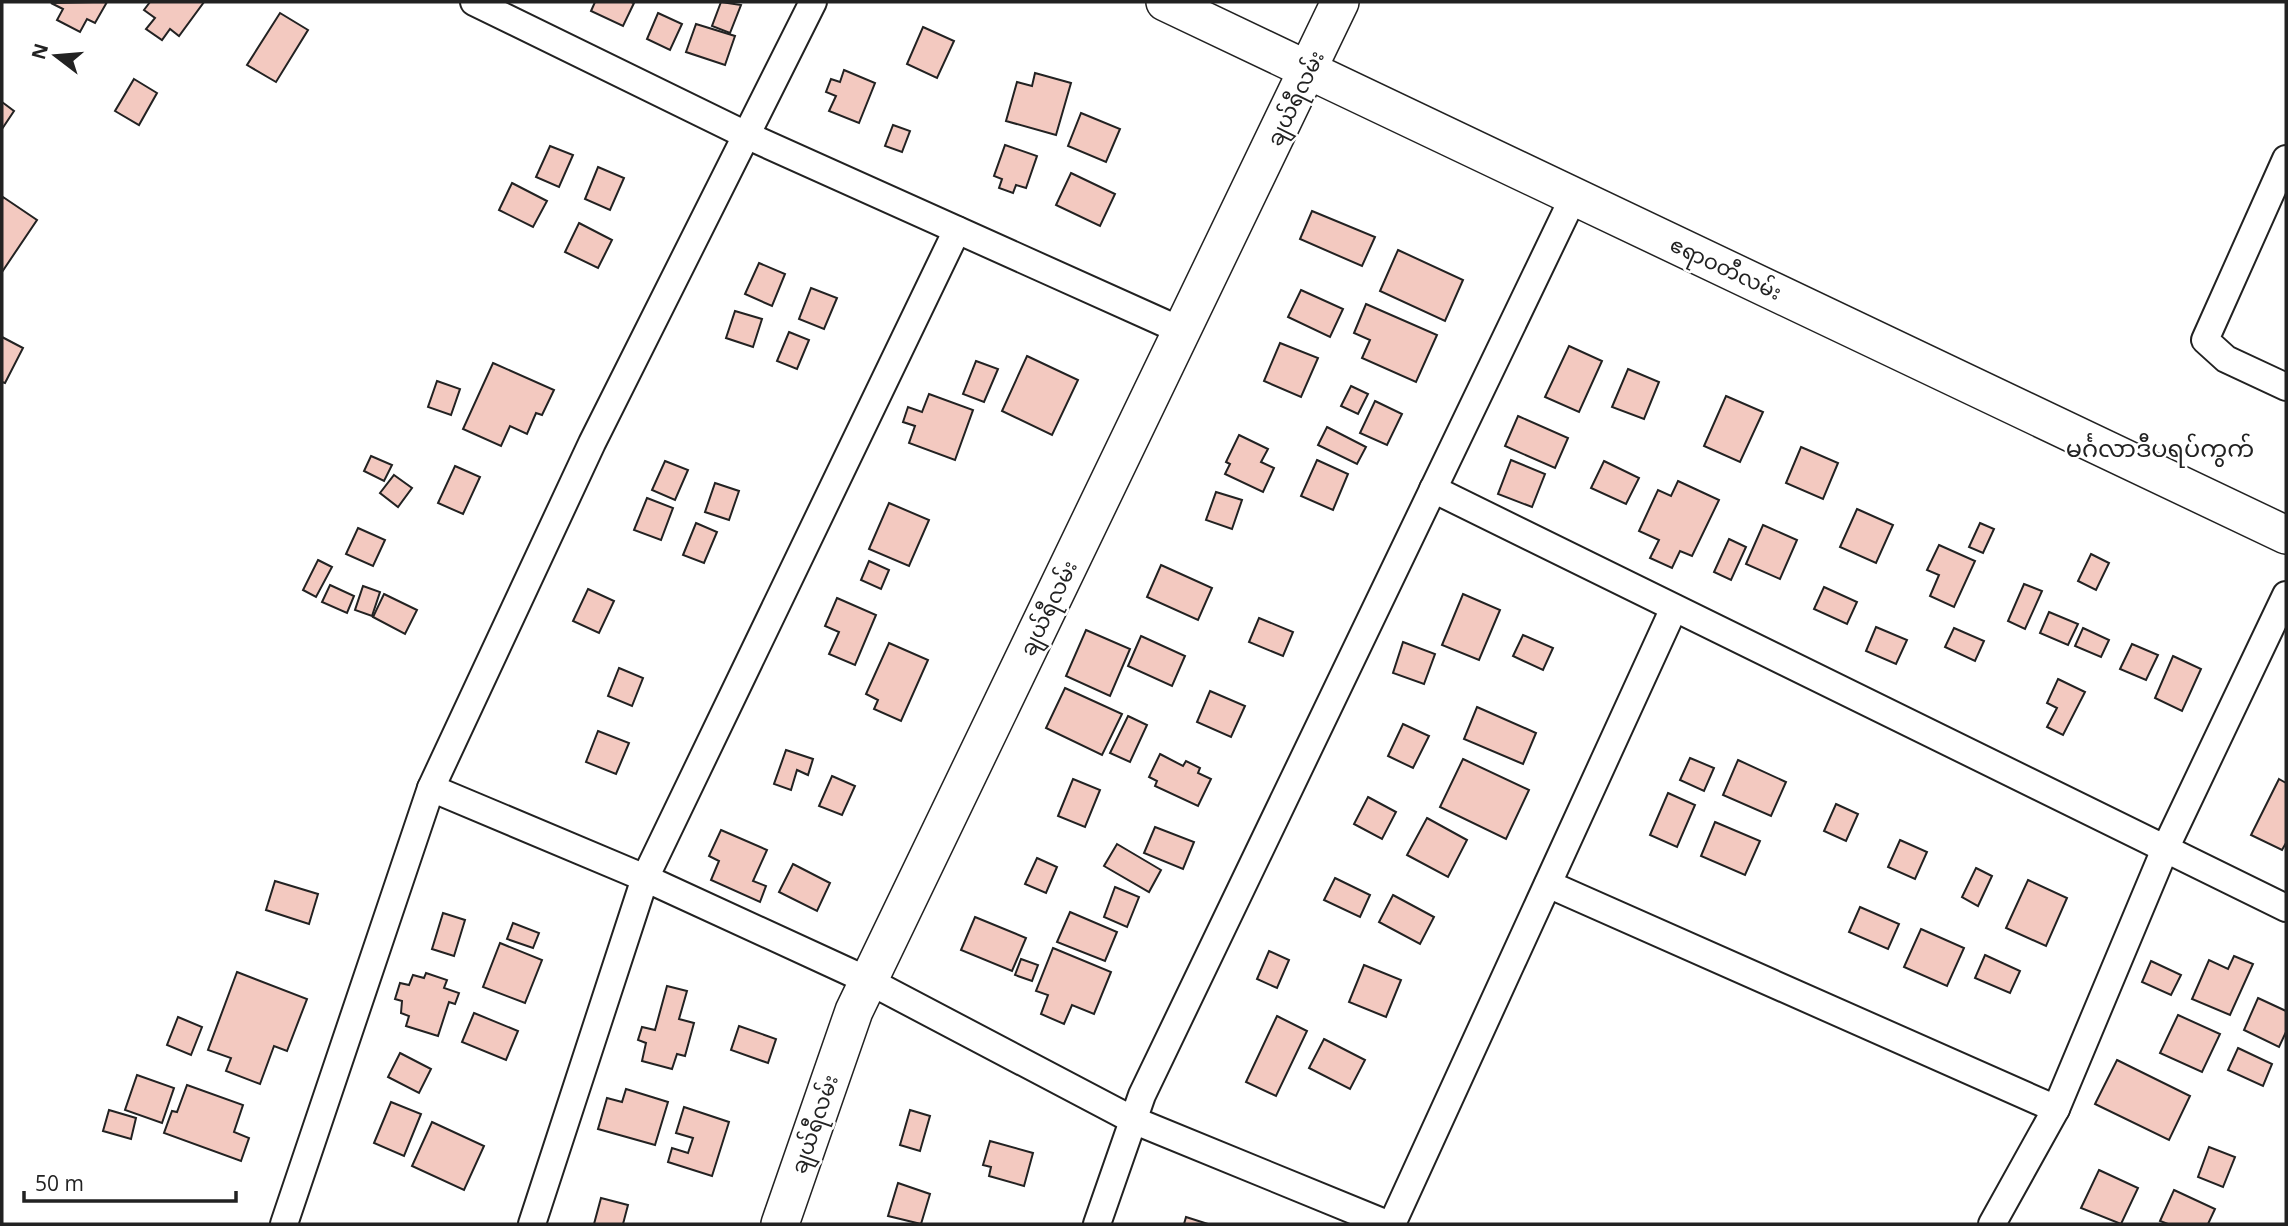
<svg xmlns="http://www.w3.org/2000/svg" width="2288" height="1226" font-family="'Open Sans','Noto Sans Myanmar',sans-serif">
<rect width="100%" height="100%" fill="#fff"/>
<g fill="#f3c9c0" stroke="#222" stroke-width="2">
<polygon points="107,2 95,23 87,19 80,32 57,20 63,9 51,3"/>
<polygon points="150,2 204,2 179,36 170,29 162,40 146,29 155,18 144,10"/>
<polygon points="595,2 631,2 634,3 623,26 591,11"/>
<polygon points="721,2 741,5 730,33 712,26"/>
<polygon points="280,13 308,30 276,82 247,65"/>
<polygon points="658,13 682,24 670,50 647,39"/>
<polygon points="696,24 735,36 725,65 686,52"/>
<polygon points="923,27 954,41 937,78 907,64"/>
<polygon points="844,70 875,83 859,123 829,111 836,96 826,92 831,79 840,82"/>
<polygon points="1035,73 1071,83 1056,135 1006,121 1017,82 1032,86"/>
<polygon points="134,79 157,93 139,125 115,111"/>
<polygon points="2,102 14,111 2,129"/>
<polygon points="1081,113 1120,129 1106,162 1068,146"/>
<polygon points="893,125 910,131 902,152 885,146"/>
<polygon points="1005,145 1037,156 1026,188 1016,185 1013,193 999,188 1002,179 994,176"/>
<polygon points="550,146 573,155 559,187 536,177"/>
<polygon points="598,167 624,178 610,210 585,199"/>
<polygon points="1071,173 1115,194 1100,226 1056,205"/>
<polygon points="512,183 547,201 533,227 499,210"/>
<polygon points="3,197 37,220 2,272 2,200"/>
<polygon points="1312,211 1375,237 1362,266 1300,239"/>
<polygon points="579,223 612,240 598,268 565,252"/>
<polygon points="1398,250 1463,280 1445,321 1380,291"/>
<polygon points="759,263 785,274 772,306 745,294"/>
<polygon points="811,288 837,298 824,329 799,319"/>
<polygon points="1301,290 1343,309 1330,337 1288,317"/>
<polygon points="1366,304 1437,335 1416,382 1362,358 1370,340 1354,333"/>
<polygon points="735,311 762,319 753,347 726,338"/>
<polygon points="789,332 809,340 797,369 777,361"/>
<polygon points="2,337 23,348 5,383 2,382"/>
<polygon points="1280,343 1318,358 1301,397 1264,381"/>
<polygon points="1569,346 1602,361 1579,412 1545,397"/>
<polygon points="1027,356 1078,380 1052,435 1002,411"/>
<polygon points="976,361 998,369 984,402 963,394"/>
<polygon points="493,363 554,390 542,415 536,413 527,434 510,426 501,446 463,429"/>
<polygon points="1628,369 1659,382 1644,419 1612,407"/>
<polygon points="437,381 460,389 451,415 428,407"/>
<polygon points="1351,386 1368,394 1358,414 1341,406"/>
<polygon points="929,394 973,410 955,460 909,443 915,426 903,422 908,407 922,412"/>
<polygon points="1726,396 1763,412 1740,462 1704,446"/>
<polygon points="1375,401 1402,414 1387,445 1360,433"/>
<polygon points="1518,416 1568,438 1555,468 1505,446"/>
<polygon points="1327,427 1366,447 1357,464 1318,445"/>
<polygon points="1239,435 1268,449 1261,462 1274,468 1263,492 1225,474 1230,464 1226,462"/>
<polygon points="1801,447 1838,463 1823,499 1786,483"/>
<polygon points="371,456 392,465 384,481 364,471"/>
<polygon points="1317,460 1348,474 1333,510 1301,496"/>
<polygon points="1511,460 1545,474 1532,507 1498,494"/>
<polygon points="665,461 688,470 675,500 652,490"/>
<polygon points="1604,461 1639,478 1626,504 1591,488"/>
<polygon points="455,466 480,477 463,514 438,503"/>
<polygon points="394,475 412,488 398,507 380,493"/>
<polygon points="1678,481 1719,500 1692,556 1680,551 1672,568 1650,558 1659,540 1639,531 1658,490 1671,496"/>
<polygon points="715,483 739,491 729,520 705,512"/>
<polygon points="1216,492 1242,500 1232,529 1206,520"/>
<polygon points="647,498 673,508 661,540 634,530"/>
<polygon points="889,503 929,520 909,566 869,549"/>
<polygon points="1857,509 1893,525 1876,563 1840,547"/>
<polygon points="696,523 717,532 704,563 683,555"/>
<polygon points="1980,523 1994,529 1983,553 1969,547"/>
<polygon points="1763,525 1797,540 1780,579 1746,564"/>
<polygon points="358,528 385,540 373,566 346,554"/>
<polygon points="1729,539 1746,547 1731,580 1714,572"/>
<polygon points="1939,545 1975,561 1954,607 1930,596 1939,575 1927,570"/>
<polygon points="2091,554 2109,563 2096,590 2078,581"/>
<polygon points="318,560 332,567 316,597 303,590"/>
<polygon points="869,561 889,570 881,589 861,580"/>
<polygon points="1161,565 1212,588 1198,620 1147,597"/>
<polygon points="2024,584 2042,591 2025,629 2008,621"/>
<polygon points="330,585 354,596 347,613 322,602"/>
<polygon points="363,586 380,592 372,616 355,610"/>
<polygon points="1824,587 1857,602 1847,624 1814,609"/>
<polygon points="588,589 614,601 599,633 573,621"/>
<polygon points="384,594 417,610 405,634 373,617"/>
<polygon points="1463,594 1500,610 1479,660 1442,645"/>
<polygon points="837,598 876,615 855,665 829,654 839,632 825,626"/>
<polygon points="2049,612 2078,624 2068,645 2040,633"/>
<polygon points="1259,618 1293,632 1283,656 1249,642"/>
<polygon points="1876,627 1907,640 1896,664 1866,651"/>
<polygon points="1954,628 1984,641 1975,661 1945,647"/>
<polygon points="2083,628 2109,640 2101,657 2075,646"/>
<polygon points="1086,630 1130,649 1110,696 1066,676"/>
<polygon points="1523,635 1553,648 1543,670 1513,656"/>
<polygon points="1141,636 1185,656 1172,686 1128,666"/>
<polygon points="1403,642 1435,654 1424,684 1393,673"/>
<polygon points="889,643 928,660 901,721 874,709 878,700 866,694"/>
<polygon points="2132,644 2158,655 2146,680 2120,669"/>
<polygon points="2173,656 2201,669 2182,711 2155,698"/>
<polygon points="619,668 643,678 632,706 608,696"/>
<polygon points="2058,679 2085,692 2063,735 2047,727 2057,708 2047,703"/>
<polygon points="1065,688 1122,714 1102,755 1046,728"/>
<polygon points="1210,691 1245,706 1231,737 1197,722"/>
<polygon points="1477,707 1536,733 1523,764 1464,739"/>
<polygon points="1128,716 1147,725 1130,762 1110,753"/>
<polygon points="1403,724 1429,736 1413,768 1388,756"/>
<polygon points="598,731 629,743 616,774 586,762"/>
<polygon points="786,750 813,759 808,775 797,770 791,790 774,784"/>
<polygon points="1160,754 1183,766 1186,761 1200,768 1198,773 1211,779 1198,806 1155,786 1157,781 1149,777"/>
<polygon points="1690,758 1714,768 1704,791 1680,780"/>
<polygon points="1463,759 1529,790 1506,839 1440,807"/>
<polygon points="1738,760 1786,782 1771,816 1723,795"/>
<polygon points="832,776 855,786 842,815 819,806"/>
<polygon points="1073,779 1100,790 1085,827 1058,816"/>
<polygon points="2279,779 2286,783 2286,843 2282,850 2251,835"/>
<polygon points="1668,793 1695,805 1677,847 1650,835"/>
<polygon points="1368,797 1396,812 1382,839 1354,824"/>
<polygon points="1836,804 1858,814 1846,841 1824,831"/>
<polygon points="1427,818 1467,840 1448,877 1407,855"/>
<polygon points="1715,822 1760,841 1745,875 1701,856"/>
<polygon points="1155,827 1194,842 1183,869 1144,853"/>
<polygon points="721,830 767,850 753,881 766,886 760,902 711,880 719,861 709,856"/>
<polygon points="1900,840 1927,852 1915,879 1888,867"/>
<polygon points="1117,844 1161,870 1149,892 1104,866"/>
<polygon points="1037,858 1057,867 1046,893 1025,884"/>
<polygon points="793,864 830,883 817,911 779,892"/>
<polygon points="1976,868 1992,876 1978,906 1962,897"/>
<polygon points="1335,878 1370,895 1360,917 1324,900"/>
<polygon points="2028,880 2067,898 2046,946 2006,928"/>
<polygon points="275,881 318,894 309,924 266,910"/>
<polygon points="1115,887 1139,897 1127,927 1104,917"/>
<polygon points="1393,895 1434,917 1420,944 1379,922"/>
<polygon points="1860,907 1899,924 1888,949 1849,932"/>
<polygon points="1070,912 1117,932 1105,961 1057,942"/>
<polygon points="443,913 465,920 454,956 432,949"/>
<polygon points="975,917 1026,938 1012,971 961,950"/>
<polygon points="513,923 539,933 533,948 507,939"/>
<polygon points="1921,929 1964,948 1947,986 1904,967"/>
<polygon points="500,943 542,960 525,1003 483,987"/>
<polygon points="1053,948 1111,972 1094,1014 1072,1005 1064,1024 1041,1014 1048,995 1036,991"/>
<polygon points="1269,951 1289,960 1277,988 1257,979"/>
<polygon points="1985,955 2020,971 2010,993 1975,978"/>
<polygon points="2234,956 2253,964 2230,1015 2192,999 2209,960 2228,969"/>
<polygon points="1021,959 1038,965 1032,981 1015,975"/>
<polygon points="2151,961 2181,975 2171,995 2142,982"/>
<polygon points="1364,965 1401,980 1386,1017 1349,1002"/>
<polygon points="237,972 307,999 287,1051 274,1046 260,1084 226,1071 231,1058 208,1050"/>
<polygon points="426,973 447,980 444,988 459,993 455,1004 449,1002 438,1036 406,1026 409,1016 401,1013 402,1001 395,999 400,983 409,985 413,975 424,978"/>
<polygon points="667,986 687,991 679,1019 694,1023 685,1056 677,1054 672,1069 642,1061 646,1043 638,1040 642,1027 655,1030"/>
<polygon points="2258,998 2286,1011 2286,1032 2279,1047 2244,1030"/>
<polygon points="474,1013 518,1031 506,1060 462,1042"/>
<polygon points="2178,1015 2220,1034 2202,1072 2160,1053"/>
<polygon points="1277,1016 1307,1031 1276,1096 1246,1082"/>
<polygon points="178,1017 202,1027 191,1055 167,1045"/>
<polygon points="739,1026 776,1039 768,1063 731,1050"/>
<polygon points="1324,1039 1365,1060 1350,1089 1309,1068"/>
<polygon points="2238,1048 2272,1064 2263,1086 2228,1070"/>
<polygon points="400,1053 431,1069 419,1093 388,1077"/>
<polygon points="2117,1060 2190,1096 2169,1140 2095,1104"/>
<polygon points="137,1075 174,1088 162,1123 125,1110"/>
<polygon points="187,1085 243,1105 234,1132 249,1138 241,1161 164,1133 172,1111 177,1112"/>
<polygon points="626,1089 668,1102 655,1145 598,1129 607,1098 622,1102"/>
<polygon points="391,1102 421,1114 404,1156 374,1143"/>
<polygon points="684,1107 729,1122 712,1176 668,1162 672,1148 688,1153 693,1138 676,1133"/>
<polygon points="109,1110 136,1118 131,1139 103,1131"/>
<polygon points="910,1110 930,1116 920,1151 900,1145"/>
<polygon points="432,1122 484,1146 464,1190 412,1166"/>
<polygon points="990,1141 1033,1153 1024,1186 989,1176 991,1167 983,1165"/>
<polygon points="2209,1147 2235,1157 2223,1187 2198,1177"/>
<polygon points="2099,1170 2138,1188 2121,1224 2081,1208"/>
<polygon points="898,1183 930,1194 921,1224 888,1216"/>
<polygon points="2174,1190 2215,1209 2208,1224 2168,1224 2160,1221"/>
<polygon points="601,1198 628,1205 623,1224 594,1224"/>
<polygon points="1186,1217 1208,1224 1184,1224"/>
</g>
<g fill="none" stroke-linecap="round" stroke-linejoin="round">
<defs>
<g id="street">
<polyline points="474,2 746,135 1182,331"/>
<polyline points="2286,159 2205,340 2226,359 2286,387"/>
<polyline points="1433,489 2286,908"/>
<polyline points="431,788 645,878 869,981 1133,1120 1387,1224"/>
<polyline points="1548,884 2056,1109"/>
<polyline points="284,1224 431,788 592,443 813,2"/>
<polyline points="532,1224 645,878 957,230"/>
<polyline points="1097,1224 1142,1095 1574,196"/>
<polyline points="1392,1224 1674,608"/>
<polyline points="1992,1224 2056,1109 2165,849 2286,595"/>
</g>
<g id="secondary">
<polyline points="1165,2 2286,535"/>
<polyline points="780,1224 854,1011 1340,2"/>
</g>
</defs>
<use href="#street" stroke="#222" stroke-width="30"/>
<use href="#secondary" stroke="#222" stroke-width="40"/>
<use href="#street" stroke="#fff" stroke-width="26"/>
<use href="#secondary" stroke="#fff" stroke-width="37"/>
</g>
<g text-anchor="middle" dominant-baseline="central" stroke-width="5" stroke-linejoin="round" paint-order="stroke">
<g font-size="21" fill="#222" stroke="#fff">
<text transform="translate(1295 98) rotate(-64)">ချယ်ရီလမ်း</text>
<text transform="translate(1726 268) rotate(25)">ဧရာဝတီလမ်း</text>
<text transform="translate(1048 608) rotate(-64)">ချယ်ရီလမ်း</text>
<text transform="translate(814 1124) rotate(-71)">ချယ်ရီလမ်း</text>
</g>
<g font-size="24" fill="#222" stroke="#fff">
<text x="2160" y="447">မင်္ဂလာဒီပရပ်ကွက်</text>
</g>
</g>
<rect width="2288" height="1226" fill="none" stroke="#222222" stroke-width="7"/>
<g transform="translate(56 56) rotate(286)" stroke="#ffffff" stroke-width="5" paint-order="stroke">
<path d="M0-5L12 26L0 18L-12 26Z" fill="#222222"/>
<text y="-10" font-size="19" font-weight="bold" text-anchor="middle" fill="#222222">N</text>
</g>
<path d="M24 1191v10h212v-10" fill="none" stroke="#222222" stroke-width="3.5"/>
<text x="35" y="1191" font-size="21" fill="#222222" stroke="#ffffff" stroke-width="5" paint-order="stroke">50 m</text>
</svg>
